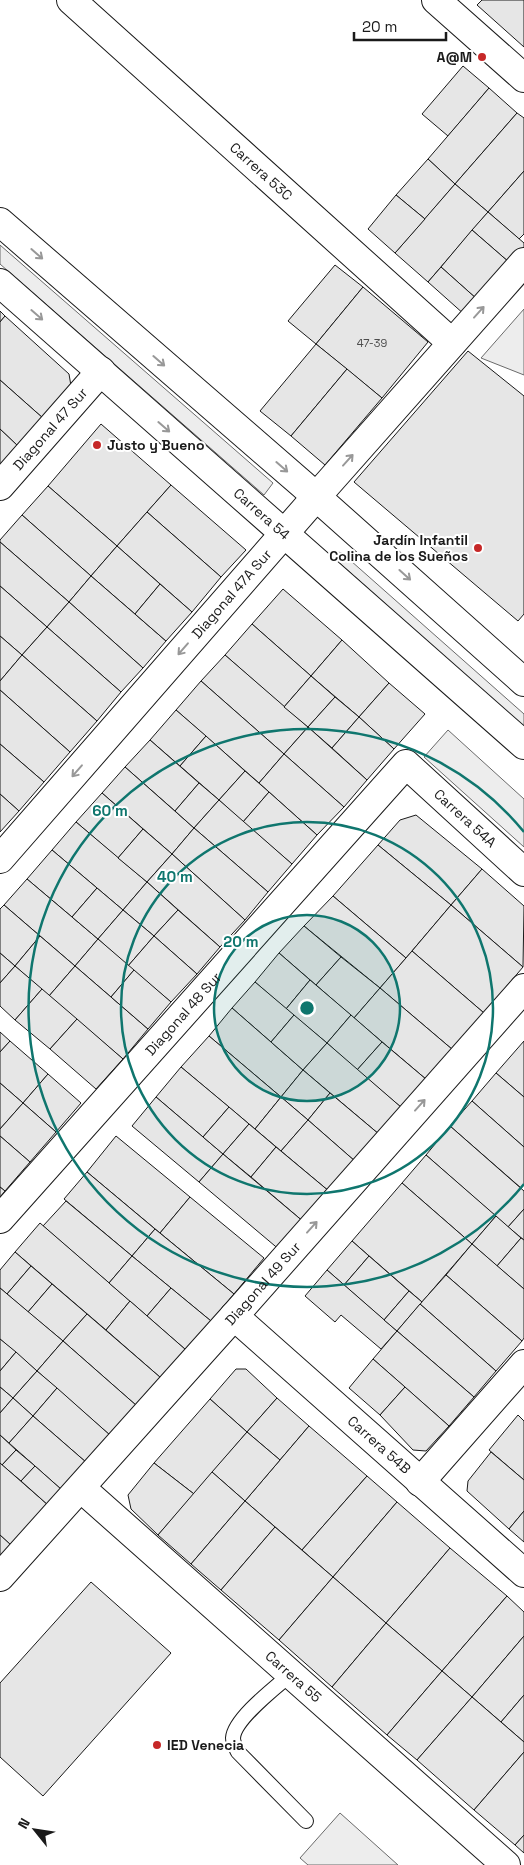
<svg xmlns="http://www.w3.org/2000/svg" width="524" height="1865" font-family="'Space Grotesk',sans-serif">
<rect width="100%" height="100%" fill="#fff"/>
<g fill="#ededed" stroke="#6a6a6a">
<polygon points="0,245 273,483 264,495 0,264"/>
<polygon points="524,309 524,375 481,358"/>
<polygon points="338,552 342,553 524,714 524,727 336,560 335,553"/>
<polygon points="448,730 524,799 524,847 424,757"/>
<polygon points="340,1813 398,1865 308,1865 300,1858"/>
</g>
<g fill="#e6e6e6" stroke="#1a1a1a">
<polygon points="482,0 524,0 524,47 477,5"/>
<polygon points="463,66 489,88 448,136 422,114"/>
<polygon points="489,88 517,113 455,184 428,159"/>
<polygon points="517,113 524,118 524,171 488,212 455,184"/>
<polygon points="428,159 455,184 425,219 396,195"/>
<polygon points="524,171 524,234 519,239 488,212"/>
<polygon points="455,184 488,212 428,282 395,253"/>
<polygon points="396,195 425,219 395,253 368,229"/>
<polygon points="488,212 524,243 524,247 510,263 472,230"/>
<polygon points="472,230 510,263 478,300 441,267"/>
<polygon points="335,265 363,287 316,344 288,321"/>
<polygon points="441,267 478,300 465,315 428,282"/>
<polygon points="363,287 428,342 382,398 316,344"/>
<polygon points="0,311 5,316 0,322"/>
<polygon points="5,316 69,374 71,386 44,419 0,380 0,322"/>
<polygon points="316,344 347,369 291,436 260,411"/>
<polygon points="468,351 524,396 524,614 518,621 354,482"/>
<polygon points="347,369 382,398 325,465 291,436"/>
<polygon points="0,380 44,419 19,447 0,429"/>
<polygon points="101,424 171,485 117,546 48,486"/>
<polygon points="0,429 19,447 0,468"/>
<polygon points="171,485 246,550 221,577 147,512"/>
<polygon points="48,486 117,546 91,576 22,515"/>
<polygon points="147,512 221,577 192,612 117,546"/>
<polygon points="22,515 91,576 69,602 0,542 0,540"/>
<polygon points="0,542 69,602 47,627 0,586"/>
<polygon points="117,546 160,584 135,614 91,576"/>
<polygon points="91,576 166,641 143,668 69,602"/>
<polygon points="160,584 192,612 166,641 135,614"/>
<polygon points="0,586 47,627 22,655 0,636"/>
<polygon points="283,589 342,640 311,676 252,624"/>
<polygon points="69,602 143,668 121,692 47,627"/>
<polygon points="252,624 311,676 284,707 225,655"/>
<polygon points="47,627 121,692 97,721 22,655"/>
<polygon points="0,636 22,655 0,681"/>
<polygon points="342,640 389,683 359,717 311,676"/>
<polygon points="22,655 97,721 70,752 0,690 0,681"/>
<polygon points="225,655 308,727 284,754 201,681"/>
<polygon points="311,676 335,697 308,727 284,707"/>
<polygon points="201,681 284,754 259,783 176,710"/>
<polygon points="389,683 425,714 394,749 359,717"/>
<polygon points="0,690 70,752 44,782 0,744"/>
<polygon points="335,697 359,717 332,748 308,727"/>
<polygon points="176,710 206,736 180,766 150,740"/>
<polygon points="359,717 394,749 367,780 332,748"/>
<polygon points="308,727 367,780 344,807 284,754"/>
<polygon points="206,736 245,771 219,800 180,766"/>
<polygon points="150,740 199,783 175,811 125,767"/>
<polygon points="0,744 44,782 19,811 0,794"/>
<polygon points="284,754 344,807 317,835 259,783"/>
<polygon points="125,767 194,828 172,854 102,793"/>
<polygon points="245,771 269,792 243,822 219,800"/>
<polygon points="199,783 219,800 194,828 175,811"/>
<polygon points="269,792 317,835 292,864 243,822"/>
<polygon points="102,793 143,829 118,858 76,822"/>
<polygon points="0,794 19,811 0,832"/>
<polygon points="219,800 292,864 268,892 194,828"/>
<polygon points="416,815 482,869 451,905 378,845 400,820"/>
<polygon points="76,822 147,882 123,910 52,850"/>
<polygon points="194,828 268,892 245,920 172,854"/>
<polygon points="143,829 172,854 147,882 118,858"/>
<polygon points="378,845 451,905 406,958 333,896"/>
<polygon points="52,850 97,888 72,917 27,879"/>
<polygon points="172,854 245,920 220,947 147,882"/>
<polygon points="482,869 524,906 523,967 451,905"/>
<polygon points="27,879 98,939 75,966 4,905"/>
<polygon points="147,882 178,910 154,936 123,910"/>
<polygon points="97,888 123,910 98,939 72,917"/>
<polygon points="333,896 406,958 380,988 304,926"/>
<polygon points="4,905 40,936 15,966 0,953 0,909"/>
<polygon points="451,905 523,967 484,1013 412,951"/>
<polygon points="123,910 154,936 128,966 98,939"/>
<polygon points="178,910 220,947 197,974 154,936"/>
<polygon points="304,926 341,957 316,985 279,953"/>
<polygon points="40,936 75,966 49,996 15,966"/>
<polygon points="154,936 197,974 171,1002 128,966"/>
<polygon points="98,939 134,970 111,997 75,966"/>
<polygon points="412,951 484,1013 453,1050 380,988"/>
<polygon points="0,953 15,966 0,983"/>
<polygon points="279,953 310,980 286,1009 255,982"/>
<polygon points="341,957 380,988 354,1018 316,985"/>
<polygon points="15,966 42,989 15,1020 0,1006 0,983"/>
<polygon points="75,966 148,1029 123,1059 49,996"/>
<polygon points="134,970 171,1002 148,1029 111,997"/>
<polygon points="310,980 351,1015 327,1043 286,1009"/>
<polygon points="255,982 294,1015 271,1042 232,1008"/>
<polygon points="380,988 453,1050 427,1080 354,1018"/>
<polygon points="42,989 77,1019 50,1049 15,1020"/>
<polygon points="232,1008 303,1070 281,1097 209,1036"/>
<polygon points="294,1015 327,1043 303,1070 271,1042"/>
<polygon points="351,1015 382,1042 357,1070 327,1043"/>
<polygon points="77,1019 123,1059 96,1089 50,1049"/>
<polygon points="0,1032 10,1041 0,1052"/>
<polygon points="209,1036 281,1097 255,1129 181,1067"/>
<polygon points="10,1041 48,1074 23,1103 0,1083 0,1052"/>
<polygon points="524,1041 524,1097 496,1073"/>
<polygon points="382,1042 427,1080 402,1108 357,1070"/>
<polygon points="327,1043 402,1108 380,1135 303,1070"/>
<polygon points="181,1067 229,1107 203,1137 156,1097"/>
<polygon points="303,1070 330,1093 308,1120 281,1097"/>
<polygon points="496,1073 524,1097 524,1147 472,1101"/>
<polygon points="48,1074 81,1103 56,1132 23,1103"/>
<polygon points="0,1083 23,1103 0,1129"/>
<polygon points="330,1093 380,1135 356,1162 308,1120"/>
<polygon points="156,1097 223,1154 199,1182 132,1126"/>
<polygon points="281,1097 308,1120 281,1151 255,1129"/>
<polygon points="472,1101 524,1147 524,1185 521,1188 450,1126"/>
<polygon points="23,1103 56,1132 30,1162 0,1136 0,1129"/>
<polygon points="229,1107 249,1124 223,1154 203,1137"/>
<polygon points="308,1120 356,1162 330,1192 281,1151"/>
<polygon points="249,1124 276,1147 251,1177 223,1154"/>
<polygon points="450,1126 524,1191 524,1209 508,1227 426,1155"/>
<polygon points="0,1136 30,1162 5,1191 0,1187"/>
<polygon points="116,1136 190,1197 160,1233 87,1172"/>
<polygon points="276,1147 330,1192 305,1223 251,1177"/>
<polygon points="223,1154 305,1223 281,1251 199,1182"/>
<polygon points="426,1155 496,1216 472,1244 402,1183"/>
<polygon points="87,1172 155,1229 132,1256 64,1199"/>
<polygon points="402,1183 472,1244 422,1302 352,1241"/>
<polygon points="0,1187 5,1191 0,1197"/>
<polygon points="190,1197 264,1258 234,1294 160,1233"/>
<polygon points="66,1201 132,1256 109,1283 43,1226"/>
<polygon points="524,1209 524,1240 508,1227"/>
<polygon points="496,1216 521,1238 497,1266 472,1244"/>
<polygon points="40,1223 130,1301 106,1330 15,1252"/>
<polygon points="155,1229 234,1294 211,1321 132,1256"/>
<polygon points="521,1238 524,1240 524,1289 497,1266"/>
<polygon points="352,1241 369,1256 344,1285 327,1270"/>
<polygon points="472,1244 524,1289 524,1338 522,1341 446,1275"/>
<polygon points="15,1252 31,1266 7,1294 0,1288 0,1270"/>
<polygon points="132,1256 171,1288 147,1316 109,1283"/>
<polygon points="369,1256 409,1291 384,1320 344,1285"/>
<polygon points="31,1266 52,1284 28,1312 7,1294"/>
<polygon points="327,1270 397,1331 381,1349 341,1315 335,1322 305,1296"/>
<polygon points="446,1275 522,1341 496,1371 420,1304"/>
<polygon points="52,1284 87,1314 63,1341 28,1312"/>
<polygon points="0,1288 63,1341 37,1371 0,1339"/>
<polygon points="171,1288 211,1321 186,1350 147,1316"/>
<polygon points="409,1291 422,1302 397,1331 384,1320"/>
<polygon points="130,1301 186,1350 161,1378 106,1330"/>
<polygon points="420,1304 496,1371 474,1397 397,1331"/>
<polygon points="87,1314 161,1378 137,1406 63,1341"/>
<polygon points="397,1331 474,1397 449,1426 373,1359"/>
<polygon points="0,1339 16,1352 0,1371"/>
<polygon points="63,1341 137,1406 111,1436 37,1371"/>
<polygon points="16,1352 37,1371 13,1398 0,1387 0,1371"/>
<polygon points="373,1359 405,1387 380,1415 349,1388"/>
<polygon points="236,1369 246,1369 277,1398 247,1432 210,1399"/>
<polygon points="37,1371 57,1388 33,1416 13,1398"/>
<polygon points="0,1387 13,1398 0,1413"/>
<polygon points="405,1387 449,1426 426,1451 413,1450 380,1415"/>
<polygon points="57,1388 111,1436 87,1463 33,1416"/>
<polygon points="13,1398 33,1416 9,1443 0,1435 0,1413"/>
<polygon points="277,1398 309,1426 280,1460 247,1432"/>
<polygon points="210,1399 247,1432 194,1494 154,1463"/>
<polygon points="518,1415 524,1421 524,1480 489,1450"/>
<polygon points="33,1416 87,1463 62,1490 9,1443"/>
<polygon points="309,1426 367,1476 302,1550 245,1501"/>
<polygon points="247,1432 280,1460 245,1501 212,1472"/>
<polygon points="0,1435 16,1450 2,1465 0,1463"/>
<polygon points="16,1450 35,1466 21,1481 2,1465"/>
<polygon points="491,1452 524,1480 524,1511 509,1529 467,1491 468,1481"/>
<polygon points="0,1463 48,1505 12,1546 0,1535"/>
<polygon points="154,1463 194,1494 158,1535 131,1509 128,1495"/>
<polygon points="35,1466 62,1490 48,1505 21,1481"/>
<polygon points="212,1472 245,1501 191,1564 158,1535"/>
<polygon points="367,1476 397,1502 333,1577 302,1550"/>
<polygon points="245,1501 275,1527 221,1590 191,1564"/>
<polygon points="397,1502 450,1548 386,1623 333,1577"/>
<polygon points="524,1511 524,1542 509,1529"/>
<polygon points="275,1527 333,1577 279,1640 221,1590"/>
<polygon points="0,1535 12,1546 0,1559"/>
<polygon points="450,1548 507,1596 442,1671 386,1623"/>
<polygon points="333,1577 386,1623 332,1687 279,1640"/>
<polygon points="91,1582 171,1653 43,1796 0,1757 0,1683"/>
<polygon points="507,1596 524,1612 524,1636 472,1697 442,1671"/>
<polygon points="386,1623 442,1671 387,1735 332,1687"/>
<polygon points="524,1636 524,1695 501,1722 472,1697"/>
<polygon points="442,1671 472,1697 417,1760 387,1735"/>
<polygon points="524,1695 524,1742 501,1722"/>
<polygon points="472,1697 524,1742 524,1752 474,1810 417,1760"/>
<polygon points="524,1752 524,1835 515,1845 474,1810"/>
<polygon points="524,1835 524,1853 515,1845"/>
</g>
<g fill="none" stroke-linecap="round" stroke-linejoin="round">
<defs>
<path id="lane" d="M 291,1674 C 276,1687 234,1719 233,1738 C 233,1743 236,1748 238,1752 L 306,1821"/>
<g id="street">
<path id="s1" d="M 71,0 L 452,343"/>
<polyline points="436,0 524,78"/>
<path id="s2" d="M 0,486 L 101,371"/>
<path id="s3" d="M 0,859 L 316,497 L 524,262"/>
<path id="s4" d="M 0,1219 L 406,764 L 524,872"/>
<path id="s5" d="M 234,1316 L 524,1573"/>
<polyline points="420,1482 524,1364"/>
<path id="s6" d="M 81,1488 L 506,1865"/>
<path id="s7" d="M 0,1577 L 234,1316 L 524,988"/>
</g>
<g id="secondary">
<polyline points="0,222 302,484 524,682"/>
<path id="s8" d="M 0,283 L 524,745"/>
</g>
</defs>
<use href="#lane" stroke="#1a1a1a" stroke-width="16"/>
<use href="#street" stroke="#1a1a1a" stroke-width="30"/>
<use href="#secondary" stroke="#1a1a1a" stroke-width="30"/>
<use href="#lane" stroke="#fff" stroke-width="14"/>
<use href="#street" stroke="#fff" stroke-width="28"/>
<use href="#secondary" stroke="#fff" stroke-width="28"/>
</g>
<defs><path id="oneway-shaft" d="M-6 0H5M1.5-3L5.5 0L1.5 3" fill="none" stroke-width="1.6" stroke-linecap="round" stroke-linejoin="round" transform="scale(1.25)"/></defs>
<g stroke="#989898">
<use href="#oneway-shaft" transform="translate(37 254) rotate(41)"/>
<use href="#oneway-shaft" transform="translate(479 312) rotate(-48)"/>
<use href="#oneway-shaft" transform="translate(37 315) rotate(41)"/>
<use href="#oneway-shaft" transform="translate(159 361) rotate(41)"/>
<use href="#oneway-shaft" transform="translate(164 427) rotate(41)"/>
<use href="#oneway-shaft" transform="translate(348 460) rotate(-48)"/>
<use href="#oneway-shaft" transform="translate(282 467) rotate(41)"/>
<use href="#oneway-shaft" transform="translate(405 575) rotate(42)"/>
<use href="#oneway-shaft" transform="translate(183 649) rotate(131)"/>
<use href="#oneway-shaft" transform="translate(77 771) rotate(131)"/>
<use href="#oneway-shaft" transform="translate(420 1105) rotate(-48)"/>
<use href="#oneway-shaft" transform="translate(312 1227) rotate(-48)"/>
</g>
<circle cx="307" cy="1008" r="93" fill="#0f766e" fill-opacity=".12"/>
<g fill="none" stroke="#0f766e" stroke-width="2.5">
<circle cx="307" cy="1008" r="93"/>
<circle cx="307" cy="1008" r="186"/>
<path d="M524 1184A279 279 0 1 1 524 832"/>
</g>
<g fill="#c62828" stroke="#fff" stroke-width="2">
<circle cx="482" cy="57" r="5"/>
<circle cx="97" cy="445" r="5"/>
<circle cx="478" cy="548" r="5"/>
<circle cx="157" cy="1745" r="5"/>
</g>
<g text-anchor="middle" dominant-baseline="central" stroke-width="4" stroke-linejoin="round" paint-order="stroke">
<g font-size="11" fill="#4d4d4d">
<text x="372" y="343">47-39</text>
</g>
<g font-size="14" font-weight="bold" fill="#1a1a1a" stroke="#fff" text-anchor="end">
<text x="472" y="57">A@M</text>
<text x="107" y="445" text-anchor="start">Justo y Bueno</text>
<text x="468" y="540">Jardín Infantil<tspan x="468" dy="16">Colina de los Sueños</tspan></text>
<text x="167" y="1745" text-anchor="start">IED Venecia</text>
</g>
<g font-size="14" fill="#1a1a1a" stroke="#fff">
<text stroke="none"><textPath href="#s1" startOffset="256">Carrera 53C</textPath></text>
<text stroke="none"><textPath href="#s2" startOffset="76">Diagonal 47 Sur</textPath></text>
<text stroke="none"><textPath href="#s8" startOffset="349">Carrera 54</textPath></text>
<text stroke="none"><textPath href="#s3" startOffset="352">Diagonal 47A Sur</textPath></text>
<text stroke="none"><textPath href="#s4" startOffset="690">Carrera 54A</textPath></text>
<text stroke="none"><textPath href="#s4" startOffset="275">Diagonal 48 Sur</textPath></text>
<text stroke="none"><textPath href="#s7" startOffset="394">Diagonal 49 Sur</textPath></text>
<text stroke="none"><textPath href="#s5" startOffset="194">Carrera 54B</textPath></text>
<text stroke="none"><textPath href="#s6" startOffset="284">Carrera 55</textPath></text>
</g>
</g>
<circle cx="307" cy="1008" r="8" fill="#0f766e" stroke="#fff" stroke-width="2.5"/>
<g font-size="15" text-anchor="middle" font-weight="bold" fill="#0f766e" stroke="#fff" stroke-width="4" stroke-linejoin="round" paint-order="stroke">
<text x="110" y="816">60 m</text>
<text x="175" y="882">40 m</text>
<text x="241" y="947">20 m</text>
</g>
<g transform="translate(35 1830) rotate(300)" stroke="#ffffff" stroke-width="4" paint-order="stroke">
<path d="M0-4L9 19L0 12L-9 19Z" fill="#1a1a1a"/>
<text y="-8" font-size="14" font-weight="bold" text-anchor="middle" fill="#1a1a1a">N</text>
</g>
<path d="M354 32v8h92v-8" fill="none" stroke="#1a1a1a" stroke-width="2.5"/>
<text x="362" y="32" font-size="15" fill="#1a1a1a" stroke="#ffffff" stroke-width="4" paint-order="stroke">20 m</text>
</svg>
